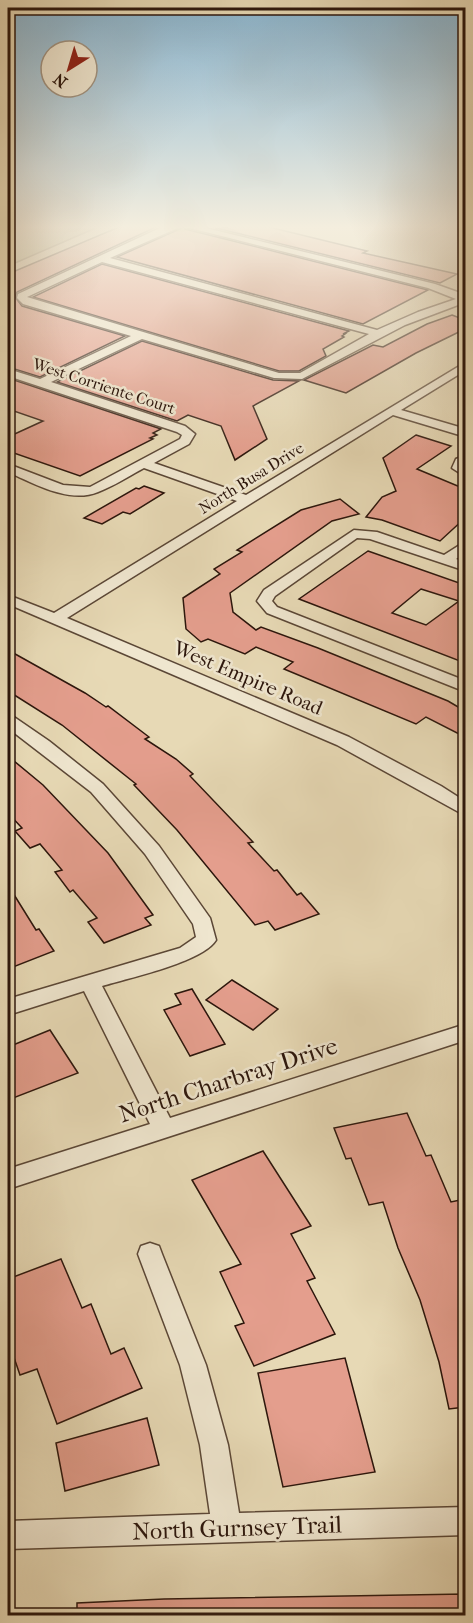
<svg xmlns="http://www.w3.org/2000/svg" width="473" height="1623" font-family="'IM FELL French Canon',serif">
<rect width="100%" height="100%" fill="#e7d9b5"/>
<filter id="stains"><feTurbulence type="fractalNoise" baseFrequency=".00333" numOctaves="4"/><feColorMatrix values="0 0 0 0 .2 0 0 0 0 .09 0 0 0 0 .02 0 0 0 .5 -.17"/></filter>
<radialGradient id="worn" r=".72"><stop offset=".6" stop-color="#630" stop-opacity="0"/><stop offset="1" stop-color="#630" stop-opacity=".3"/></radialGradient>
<polygon fill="#babe8a" stroke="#736a4b" stroke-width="1.5" points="8,227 98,227 8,266"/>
<g fill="#e49e8d" stroke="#2c160c" stroke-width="1.5" fill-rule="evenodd">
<polygon points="119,227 156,227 17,292 15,297 22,306 125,336 40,377 8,367 8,274"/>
<polygon points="184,227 185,229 428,290 363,324 117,257"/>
<polygon points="212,227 269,227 367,251 363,253 457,274 440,283"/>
<polygon points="102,264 349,331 343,334 345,334 342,336 344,337 323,349 326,356 299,371 279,371 33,297"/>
<polygon points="452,315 465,320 465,329 416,353 346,393 304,380 373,345 383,347 427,324"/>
<polygon points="142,341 273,380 299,381 253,406 267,439 235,460 221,426 188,415 177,421 57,382"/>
<polygon points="8,378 161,429 153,433 157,435 150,438 153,439 80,476 8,451 8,437 43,421 8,409"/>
<polygon points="416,435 451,446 417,469 465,489 465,518 440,541 382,520 366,517 382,497 396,491 383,458"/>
<polygon points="144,486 164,493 130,514 123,512 102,524 84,518 136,488 139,489"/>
<polygon points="340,499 359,514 332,521 230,593 233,612 256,630 261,627 318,648 448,701 465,711 465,737 426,717 416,724 284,669 293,662 256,647 245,654 208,639 201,642 186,629 183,598 220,574 214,569 242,552 237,550 301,510"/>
<path d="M 368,551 L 465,585 L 465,663 L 299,599 ZM 421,589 L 459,601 L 426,625 L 392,613 Z"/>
<polygon points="8,650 85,693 106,707 108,706 149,737 145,739 176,759 193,774 190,776 253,842 248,843 274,871 277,870 297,895 301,893 319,914 275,930 268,921 255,925 177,830 134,785 136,784 62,725 8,691"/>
<polygon points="8,756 43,785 108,853 153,915 145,918 151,925 104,943 88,922 97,918 73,890 70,892 55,872 62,870 40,844 30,848 15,831 22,828 8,813"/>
<polygon points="8,885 36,930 39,929 54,951 8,969"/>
<polygon points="232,980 278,1009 253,1030 206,1000"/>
<polygon points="192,989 225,1044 190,1056 164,1010 181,1004 175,994"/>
<polygon points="50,1030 78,1073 8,1100 8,1047"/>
<polygon points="407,1113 426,1156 431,1155 451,1202 465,1199 465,1407 449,1409 439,1362 420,1300 398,1248 383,1202 369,1205 351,1158 346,1159 334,1128"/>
<polygon points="263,1151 311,1226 291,1234 315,1278 307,1281 335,1334 254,1366 235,1326 244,1323 220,1272 241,1264 192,1180"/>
<polygon points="61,1259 82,1308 91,1304 111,1354 124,1348 142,1388 57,1424 37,1369 20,1375 8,1340 8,1279"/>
<polygon points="345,1358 375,1472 283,1487 258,1373"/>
<polygon points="147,1418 159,1465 65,1491 56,1443"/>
<polygon points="465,1594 465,1616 77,1616 77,1603 164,1599"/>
</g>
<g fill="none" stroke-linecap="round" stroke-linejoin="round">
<defs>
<g id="minor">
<path d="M 162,227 L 180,227 L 110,258 L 377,330 L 418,312 L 456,299 L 428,288 L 186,227 L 202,227 L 435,284 L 466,295 L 466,302 L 405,325 L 302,379 L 274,378 L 142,339 L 51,382 L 185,426 L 195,434 L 189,444 L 154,463 L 246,495 L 466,362 L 466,370 L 401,410 L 466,429 L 466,437 L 393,415 L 67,618 L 349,737 L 441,786 L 466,802 L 466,816 L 337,745 L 8,604 L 8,595 L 54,613 L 237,501 L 144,468 C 129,476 114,486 98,492 C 69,504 33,483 8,472 L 8,464 L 63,485 L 90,487 L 180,439 L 182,435 L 177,432 L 8,376 L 8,369 L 40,379 L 131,336 L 23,304 L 17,298 L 18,294 ZM 102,262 L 369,334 L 300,373 L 279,373 L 27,297 Z"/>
<polygon points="457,227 466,227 466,231 458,229"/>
<polygon points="466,455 466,477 452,468 456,459"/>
<polygon points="354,530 377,532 444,555 466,541 466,552 456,559 466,562 466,571 370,539 357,538 275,596 272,601 277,607 466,681 466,692 267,613 257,601 264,590"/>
<path d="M 8,716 L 14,717 L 49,741 L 103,784 L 159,846 L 210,918 L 216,940 C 203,962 129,978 102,986 L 170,1118 L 466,1024 L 466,1040 L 8,1189 L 8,1169 L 150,1124 L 84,991 L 8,1015 L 8,999 L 180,948 L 196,937 L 193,924 L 145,854 L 91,792 L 8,728 Z"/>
<polygon points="150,1243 159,1246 162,1254 206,1365 228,1445 239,1513 466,1507 466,1535 8,1549 8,1521 210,1514 200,1445 180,1365 138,1254 141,1246"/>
</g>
</defs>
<use href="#minor" stroke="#5b4736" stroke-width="3"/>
<use href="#minor" fill="#efe6cf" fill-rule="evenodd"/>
</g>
<linearGradient id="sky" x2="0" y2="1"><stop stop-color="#88b6d3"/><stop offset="0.5" stop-color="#f4eede"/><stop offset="1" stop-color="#f4eede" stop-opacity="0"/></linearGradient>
<rect width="473" height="454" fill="url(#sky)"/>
<g text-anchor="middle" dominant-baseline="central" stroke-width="5" stroke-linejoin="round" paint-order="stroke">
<g font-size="16" fill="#2c160c" stroke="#efe6cf">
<text transform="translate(104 386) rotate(18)">West Corriente Court</text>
<text transform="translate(251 478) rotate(-32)">North Busa Drive</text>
</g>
<g font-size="20" fill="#2c160c" stroke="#efe6cf">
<text transform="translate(248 678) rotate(23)">West Empire Road</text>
</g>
<g font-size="24" fill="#2c160c" stroke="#efe6cf">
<text transform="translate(228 1080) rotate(-18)">North Charbray Drive</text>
<text transform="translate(237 1528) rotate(-2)">North Gurnsey Trail</text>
</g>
</g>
<rect width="473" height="1623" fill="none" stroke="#e7d9b5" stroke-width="30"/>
<rect x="9" y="9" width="455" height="1605" fill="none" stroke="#2c160c" stroke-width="3"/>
<rect x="15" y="15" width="443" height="1593" fill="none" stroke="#2c160c" stroke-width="1.5"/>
<g transform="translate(69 69) rotate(217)"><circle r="28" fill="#efe6cf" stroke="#a19381" stroke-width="1.5"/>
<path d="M0-4.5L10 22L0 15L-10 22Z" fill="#8f2418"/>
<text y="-9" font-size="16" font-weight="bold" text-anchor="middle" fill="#2c160c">N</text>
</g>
<rect width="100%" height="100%" filter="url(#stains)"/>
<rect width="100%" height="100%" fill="url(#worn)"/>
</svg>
